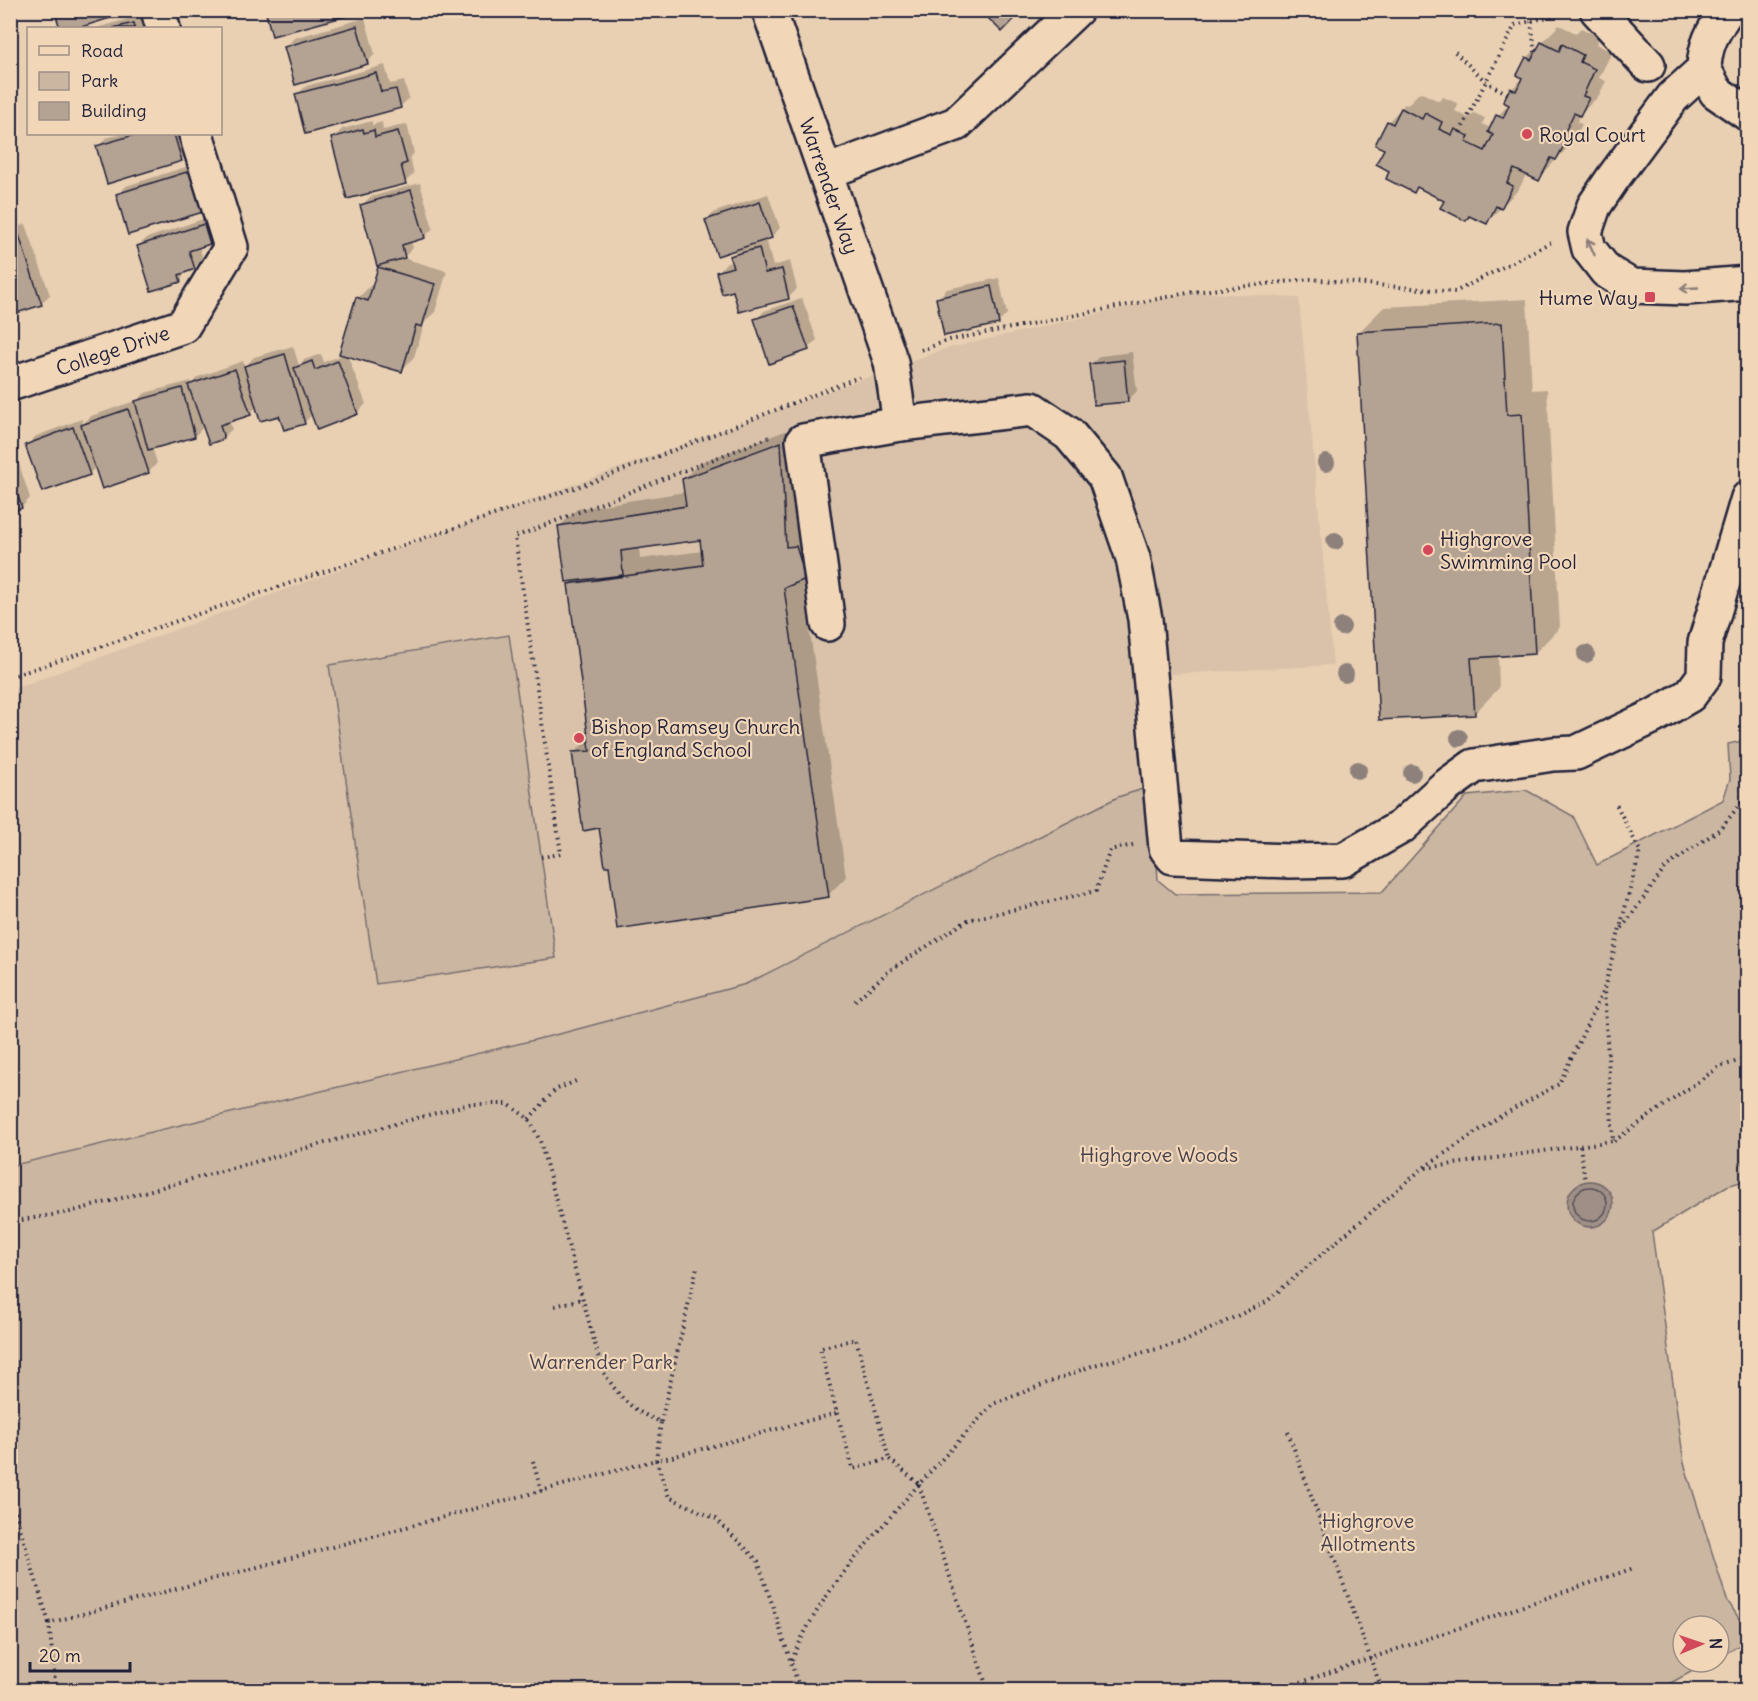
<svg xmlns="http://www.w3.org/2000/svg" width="1758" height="1701" font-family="Delius,sans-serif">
<rect width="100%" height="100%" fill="#e9d0b3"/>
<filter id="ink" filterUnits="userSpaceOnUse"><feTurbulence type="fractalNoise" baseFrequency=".0167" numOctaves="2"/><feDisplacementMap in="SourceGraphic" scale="12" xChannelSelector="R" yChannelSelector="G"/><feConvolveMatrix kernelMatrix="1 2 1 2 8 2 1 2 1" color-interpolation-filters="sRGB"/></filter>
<g filter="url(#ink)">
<polygon fill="#d9c2a9" points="1193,292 1299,298 1333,665 1140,676 1152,786 1118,797 746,984 563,1033 11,1166 10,690 945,349"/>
<g fill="#cbb6a1" stroke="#766c6e" stroke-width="1.5">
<polygon points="509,635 556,958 376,984 329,665"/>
<polygon points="1747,740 1747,1180 1727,1186 1652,1232 1684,1463 1727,1600 1747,1631 1747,1641 1719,1657 1719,1626 1683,1626 1683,1662 1709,1662 1658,1690 11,1690 10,1166 563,1033 746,984 1118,797 1152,786 1158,880 1175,894 1382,892 1467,796 1526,790 1573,816 1597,865 1723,800 1730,779 1728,744"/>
</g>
<circle fill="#9f8f86" stroke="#6d6368" stroke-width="1.5" cx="1590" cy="1204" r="23"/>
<g fill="#0003" fill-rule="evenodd">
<polygon points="142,15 146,28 96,28"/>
<polygon points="365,18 375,54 367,63 286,47 294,38"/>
<polygon points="1559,25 1576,33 1581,28 1600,37 1596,44 1612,52 1599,78 1606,81 1598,97 1581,113 1577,122 1582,124 1574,141 1538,179 1527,173 1519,189 1487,222 1418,186 1414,191 1391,170 1386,149 1388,122 1405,104 1407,105 1420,92 1439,101 1443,97 1459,104 1455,111 1469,118 1474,113 1478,115 1485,118 1482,124 1491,128 1498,116 1509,104 1505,102 1512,89 1523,77 1527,58"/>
<polygon points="385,65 390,84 404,81 409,98 400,107 297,95 306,86"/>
<polygon points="372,121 372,125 382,122 383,130 407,124 414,153 410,158 414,174 405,182 333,138 342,129"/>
<polygon points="121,134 185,134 190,151 182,159 108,182 98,147 106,138"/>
<polygon points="198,163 210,202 118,195 126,186"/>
<polygon points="420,183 433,228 425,237 411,241 413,248 403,258 447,271 435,312 425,322 414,357 401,371 347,354 366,404 357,413 313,414 304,423 258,406 250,413 229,420 232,429 224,437 209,443 204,426 195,436 152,447 157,463 149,472 103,487 96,467 89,474 27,445 36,436 82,419 83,424 91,416 138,400 145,393 191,381 191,384 198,377 243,361 245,367 254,357 293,346 299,365 304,360 321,354 324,362 345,354 358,298 371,285 374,286 380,268 386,262 361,206 370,197"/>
<polygon points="768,194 780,228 771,237 766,238 773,266 790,261 797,289 788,298 734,290 718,272 726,263 733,262 731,256 740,247 706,220 715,212"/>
<polygon points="212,216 218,234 209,243 199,246 203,259 194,268 188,270 180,280 138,246 147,238"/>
<polygon points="26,224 50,295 41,303 10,313 10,229"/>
<polygon points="999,278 1007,314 998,323 938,298 947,289"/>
<polygon points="802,298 817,340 808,348 756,320 764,311"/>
<polygon points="1527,299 1532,390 1547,389 1560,627 1535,653 1498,655 1499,688 1474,714 1359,332 1384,307"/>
<polygon points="1132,352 1137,391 1128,400 1091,364 1100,356"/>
<path d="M 799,426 L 823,560 L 802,579 L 846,877 L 828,895 L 611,864 L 601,826 L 574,753 L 590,737 L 570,584 L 574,580 L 560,526 L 577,509 L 685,492 L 683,479 L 701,462 ZM 701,538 L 703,551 L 640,559 L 639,547 Z"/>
<polygon points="10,442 12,442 30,498 22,507 13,510 15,516 10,520"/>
</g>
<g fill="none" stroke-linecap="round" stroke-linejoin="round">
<circle stroke="#544e59" stroke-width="1.5" cx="1590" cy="1204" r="17"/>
</g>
<g fill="#b4a293" stroke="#22223b" stroke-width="1.5">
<polygon points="54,10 133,10 133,11 78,28 60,28"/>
<polygon points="265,10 346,10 347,16 272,36"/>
<polygon points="980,10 1023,10 1002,32"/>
<polygon points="134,23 135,28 113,28"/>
<polygon points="357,26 368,64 295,85 284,47"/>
<polygon points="1541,42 1559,51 1562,44 1583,55 1580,62 1595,69 1583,96 1589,98 1580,116 1574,113 1561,140 1566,142 1556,160 1551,158 1539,181 1514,169 1507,183 1513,186 1501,209 1496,206 1487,224 1469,216 1466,221 1440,208 1444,201 1417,187 1414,193 1386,179 1389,171 1376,164 1384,149 1375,145 1387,121 1393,124 1401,108 1422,119 1425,113 1442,122 1439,129 1452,135 1455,129 1460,132 1469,136 1466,142 1485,151 1493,135 1488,132 1496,115 1503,118 1509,105 1503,102 1510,88 1516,91 1522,78 1517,75 1526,57 1531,60"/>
<polygon points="376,73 381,92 396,89 401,108 305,134 295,94"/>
<polygon points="363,129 364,133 374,130 375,137 398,131 407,163 401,165 406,184 347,199 331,138"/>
<polygon points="137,134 174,134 182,161 107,184 96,146"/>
<polygon points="190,171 203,212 128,235 116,194"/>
<polygon points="411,190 425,238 402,245 405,258 377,266 360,205"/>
<polygon points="760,202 772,238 717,256 705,220"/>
<polygon points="204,224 210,244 189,251 195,269 179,275 181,282 151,291 137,246"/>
<polygon points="18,232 42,305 10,315 10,234"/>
<polygon points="759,248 765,273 782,269 789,299 739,312 733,291 722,294 716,272 733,267 729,256"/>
<polygon points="378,267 435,284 422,327 416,325 402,372 339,354 356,297 368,301"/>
<polygon points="991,286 999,324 944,336 936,298"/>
<polygon points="793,306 809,350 769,364 754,319"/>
<polygon points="1502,323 1507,415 1522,414 1535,654 1471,658 1475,715 1379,720 1357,332"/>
<polygon points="285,354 305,424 284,430 279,416 260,421 244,366"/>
<polygon points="1124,360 1128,402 1094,405 1089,364"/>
<polygon points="312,361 315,370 338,361 358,414 317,430 294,368"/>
<polygon points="235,369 251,415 220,425 224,439 209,444 188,385"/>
<polygon points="182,388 195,437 148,450 135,401"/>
<polygon points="128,409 149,473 102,489 81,425"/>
<polygon points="73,427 90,475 42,492 25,445"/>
<polygon points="781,442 786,547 796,546 806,579 784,588 829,897 617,929 609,866 605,866 599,828 583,831 572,752 590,751 568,584 703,565 700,540 621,551 623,575 566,582 558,526 686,506 682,479"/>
<polygon points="10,471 22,508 10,512"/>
</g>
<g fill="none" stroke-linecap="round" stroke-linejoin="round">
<defs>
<g id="minor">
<polyline points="158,10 163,28"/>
<path id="s1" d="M 769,10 L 891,362 L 900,424 L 1032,409 L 1069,434 L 1105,477 L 1133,558 L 1145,619 L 1166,848 L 1173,857 L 1290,861 L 1343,860 L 1401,827 L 1445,787 L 1474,766 L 1553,754 L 1576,753 L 1654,716 L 1690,695 L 1704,676 L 1705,643 L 1748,498"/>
<polyline points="1597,10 1648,65"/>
<polyline points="1704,69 1673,97 1613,178 1594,206 1585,232 1589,249 1606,271 1631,286 1685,288 1748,283"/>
<polyline points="1704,69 1716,92 1748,114"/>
<path d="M 1704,69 C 1705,43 1713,32 1727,10"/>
<polyline points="826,172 956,124 1076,10"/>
<path id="s2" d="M 10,384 L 183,326 L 231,247 L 196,134"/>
<polyline points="828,624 803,441 900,424"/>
</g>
</defs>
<use href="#minor" stroke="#22223b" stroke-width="38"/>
<g stroke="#22223b" stroke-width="4" stroke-dasharray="1.5 4.5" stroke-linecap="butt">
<polyline points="1531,21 1535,52"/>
<polyline points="1455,52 1486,82 1508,94"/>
<polyline points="1460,132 1515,25 1560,14 1563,11"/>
<polyline points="921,350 950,340 1193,292 1310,279 1455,292 1553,241"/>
<polyline points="10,677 598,480 859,377"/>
<polyline points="541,857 561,854 515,537 770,437"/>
<polyline points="1622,928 1666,867 1720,829 1748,795"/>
<polyline points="855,1001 890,970 968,920 1096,891 1110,850 1133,845"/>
<polyline points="529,1119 555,1090 576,1081"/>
<polyline points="1614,1141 1719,1067 1748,1058"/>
<polyline points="1580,1146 1585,1181"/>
<polyline points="1426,1168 1613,1141 1604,990"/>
<path d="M 10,1222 L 70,1212 L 469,1104 L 508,1104 L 529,1119 L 540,1141 L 602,1370 C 621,1399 629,1409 661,1422 L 656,1460 L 672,1457 L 837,1413 L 820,1348 L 856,1339 L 889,1459"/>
<polyline points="555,1306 582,1299"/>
<polyline points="837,1413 853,1469 889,1459 919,1484 993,1404 1094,1365 1181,1343 1266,1302 1423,1168 1499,1117 1559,1084 1604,989 1640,851 1616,804"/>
<polyline points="661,1422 697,1267"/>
<polyline points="1288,1432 1382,1690"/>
<polyline points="533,1461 541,1491"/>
<polyline points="919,1485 988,1690"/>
<polyline points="10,1509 15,1512 49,1623"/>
<path d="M 792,1660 C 819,1592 872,1539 919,1484"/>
<polyline points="56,1690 49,1623 656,1460 669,1497 716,1519 758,1561 800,1690"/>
<polyline points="1278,1690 1634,1568"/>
</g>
<use href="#minor" stroke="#f1d7b8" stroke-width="33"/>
</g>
<g fill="#8e817c">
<circle cx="1326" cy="463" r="9"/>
<circle cx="1335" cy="541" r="9"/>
<circle cx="1342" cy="627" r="9"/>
<circle cx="1586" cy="654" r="9"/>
<circle cx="1345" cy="674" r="9"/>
<circle cx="1459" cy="738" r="9"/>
<circle cx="1358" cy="770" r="9"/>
<circle cx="1412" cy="773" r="9"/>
</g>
<defs><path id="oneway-shaft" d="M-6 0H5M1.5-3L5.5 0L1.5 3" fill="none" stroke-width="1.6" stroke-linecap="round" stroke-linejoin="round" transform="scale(1.5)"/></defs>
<g stroke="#8a7c7a">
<use href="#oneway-shaft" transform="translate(1591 247) rotate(-114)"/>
<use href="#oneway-shaft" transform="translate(1689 288) rotate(177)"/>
</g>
</g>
<g fill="#d1495b" stroke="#f1d7b8" stroke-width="2">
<circle cx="1527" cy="134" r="6"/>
<rect x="1644" y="291" width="12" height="12" rx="3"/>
<circle cx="1428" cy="550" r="6"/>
<circle cx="579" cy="738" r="6"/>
</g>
<g text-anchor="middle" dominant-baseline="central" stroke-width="4.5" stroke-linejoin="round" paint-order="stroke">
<g font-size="20" fill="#22223b" stroke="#f1d7b8" text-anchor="start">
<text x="1539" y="134">Royal Court</text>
<text x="1638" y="297" text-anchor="end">Hume Way</text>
<text x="1440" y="538">Highgrove<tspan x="1440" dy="23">Swimming Pool</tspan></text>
<text x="591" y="726">Bishop Ramsey Church<tspan x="591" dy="23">of England School</tspan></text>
</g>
<g font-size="20" fill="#22223b" stroke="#f1d7b8">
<text stroke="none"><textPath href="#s1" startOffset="186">Warrender Way</textPath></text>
<text stroke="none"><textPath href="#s2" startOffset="108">College Drive</textPath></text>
</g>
<g font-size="20" fill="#44404f" stroke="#f1d7b8">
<text x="1159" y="1154">Highgrove Woods</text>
<text x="601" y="1361">Warrender Park</text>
<text x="1368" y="1520">Highgrove<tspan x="1368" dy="23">Allotments</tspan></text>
</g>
</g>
<rect width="1758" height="1701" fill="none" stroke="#f1d7b8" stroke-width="36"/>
<rect x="18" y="18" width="1722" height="1665" fill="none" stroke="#22223b" stroke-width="2" filter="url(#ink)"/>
<rect x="27" y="27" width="195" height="108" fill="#f1d7b8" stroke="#9e8f86" stroke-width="1.5"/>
<rect x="39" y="46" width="30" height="9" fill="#f1d7b8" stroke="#9e8f86" stroke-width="1.5"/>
<text x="81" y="57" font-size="18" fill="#22223b">Road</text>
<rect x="39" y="72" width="30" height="18" fill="#cbb6a1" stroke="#9e8f86" stroke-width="1.5"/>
<text x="81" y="87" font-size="18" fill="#22223b">Park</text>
<rect x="39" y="102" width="30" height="18" fill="#b4a293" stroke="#9e8f86" stroke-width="1.5"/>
<text x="81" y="117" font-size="18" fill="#22223b">Building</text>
<g transform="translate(1701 1644) rotate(88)"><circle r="28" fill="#f1d7b8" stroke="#9e8f86" stroke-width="1.5"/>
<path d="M0-4.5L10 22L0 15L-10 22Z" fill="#d1495b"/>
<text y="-9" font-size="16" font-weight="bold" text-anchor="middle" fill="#22223b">N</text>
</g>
<path d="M30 1662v9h100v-9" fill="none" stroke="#22223b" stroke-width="3"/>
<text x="39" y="1662" font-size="18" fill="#22223b" stroke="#f1d7b8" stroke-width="4.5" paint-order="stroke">20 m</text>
</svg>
